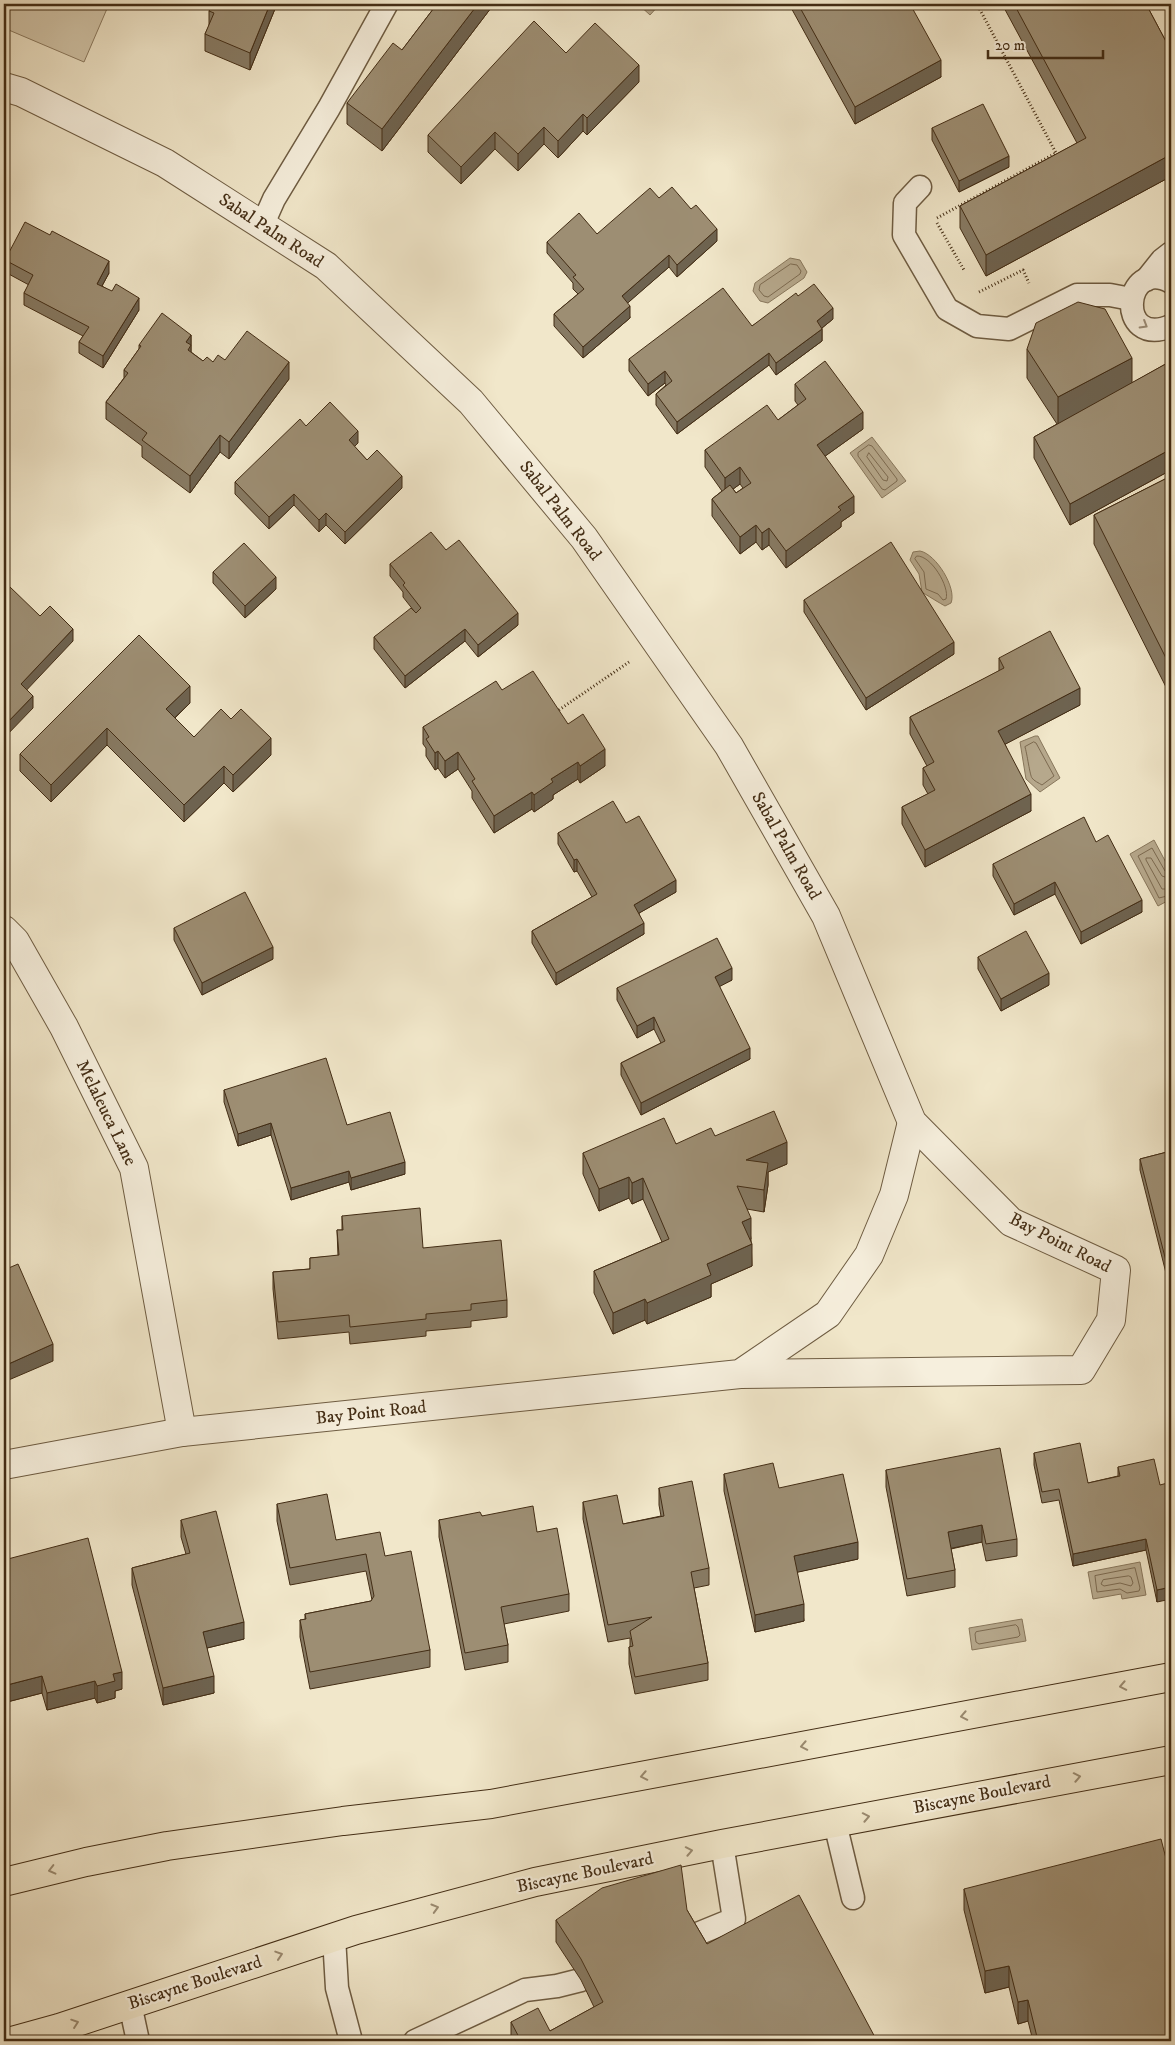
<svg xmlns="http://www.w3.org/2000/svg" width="1175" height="2045" font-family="'IM FELL DW Pica',serif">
<rect width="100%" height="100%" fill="#f1e7ca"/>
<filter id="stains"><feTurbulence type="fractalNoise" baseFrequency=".004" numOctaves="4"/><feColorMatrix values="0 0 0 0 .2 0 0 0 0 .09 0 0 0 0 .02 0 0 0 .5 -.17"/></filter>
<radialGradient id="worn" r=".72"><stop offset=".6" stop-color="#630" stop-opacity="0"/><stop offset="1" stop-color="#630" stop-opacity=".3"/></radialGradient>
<polygon fill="#d3c7ab" stroke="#8b7a60" points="4,4 109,4 84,62 4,28"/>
<g fill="#b6a88c" stroke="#88775c">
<polygon points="638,4 660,4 650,15"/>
<polygon points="790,258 800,260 807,272 804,278 768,303 760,301 753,291 755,283"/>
<polygon points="872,437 906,481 882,498 850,453"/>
<path d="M 920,551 C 936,554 957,588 951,603 L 945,606 C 943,605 923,593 922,592 L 919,574 L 910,560 L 913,552 Z"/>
<polygon points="1035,736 1038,736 1040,740 1060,778 1040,792 1026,779 1020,742"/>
<polygon points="1154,840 1171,872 1171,899 1158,906 1130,854"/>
<polygon points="1140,1562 1146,1595 1122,1599 1121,1594 1093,1599 1088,1572"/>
<polygon points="1022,1619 1026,1641 972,1650 969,1628"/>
</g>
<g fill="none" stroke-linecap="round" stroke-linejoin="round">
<g stroke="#7c6a50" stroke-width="1">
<polygon points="791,264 797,265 801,271 800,274 768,297 764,296 759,290 760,285"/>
<polygon points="869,445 872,446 897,479 897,481 885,490 882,489 858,456 858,453"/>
<polygon points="869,453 888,477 887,481 883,480 867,457"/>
<path d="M 917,556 C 931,555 950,587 946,599 L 943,600 L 938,594 L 926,589 L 924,572 L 915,559 Z"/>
<path d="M 1034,742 L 1036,743 L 1054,776 L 1042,785 C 1039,783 1034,781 1032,778 C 1030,776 1027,753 1025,747 Z"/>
<polyline points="1171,873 1165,871 1152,848 1138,856 1159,898 1171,895"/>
<polyline points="1171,879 1162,876 1151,858 1146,858 1146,860 1162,889 1171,889"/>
<polygon points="1135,1568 1140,1588 1139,1591 1127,1593 1120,1589 1097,1592 1095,1576"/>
<polygon points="1129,1576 1131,1577 1133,1583 1131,1586 1120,1583 1104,1586 1101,1584 1103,1580"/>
<polygon points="1016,1625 1018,1627 1020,1635 1018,1637 979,1644 976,1642 975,1634 976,1632"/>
</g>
<defs>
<g id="lane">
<polyline points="920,187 905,203 904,235 947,309 977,326 1009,329 1077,295 1110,295 1131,299"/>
<polyline points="262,226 274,199 329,108 386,5"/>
<polyline points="1146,280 1162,260 1171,253"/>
<path d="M 1171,282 C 1123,256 1115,349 1171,326"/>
<polyline points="835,1823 853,1898"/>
<polyline points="334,1937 337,1988 351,2041"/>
<polyline points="690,1937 734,1919 722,1844"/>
<polyline points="130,2004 138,2041"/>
<polyline points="415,2041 525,1990 557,1986 581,1980"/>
</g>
<g id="street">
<polyline points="4,87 21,92 165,163 326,266 471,402 584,538 729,746 826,916 912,1122 1011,1222 1116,1270 1111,1320 1081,1370 740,1374"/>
<polyline points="4,930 15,941 64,1027 134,1168 182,1432"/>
<polyline points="4,1465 182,1432 740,1374 828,1314 869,1255 894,1195 912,1122"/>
</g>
<g id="primary">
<polyline points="4,1882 86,1862 167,1846 343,1821 491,1804 1171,1677"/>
<polyline points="12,2041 59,2028 356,1930 535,1882 722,1844 1171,1760"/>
</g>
</defs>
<use href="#lane" stroke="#6e5c42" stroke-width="25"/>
<use href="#street" stroke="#6e5c42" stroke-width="30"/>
<use href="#primary" stroke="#432d15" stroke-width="30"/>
<g stroke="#432d15" stroke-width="3" stroke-dasharray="1 2.5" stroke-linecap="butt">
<polyline points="937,218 1056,153 977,4"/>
<polyline points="937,223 964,270"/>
<polyline points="979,292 1023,270 1029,283"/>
<polyline points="556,712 629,662"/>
</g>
<use href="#lane" stroke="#f6efdd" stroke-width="22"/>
<use href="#street" stroke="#f6efdd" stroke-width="28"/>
<use href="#primary" stroke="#f1e7ca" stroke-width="28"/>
</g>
<g fill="#877a63" stroke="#432d15" fill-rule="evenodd">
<polygon points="277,4 250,70 205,51 205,34 209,26 209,11"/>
<polygon points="437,4 494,4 382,151 347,124 347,103 402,50"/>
<polygon points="789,4 910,4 941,77 855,124"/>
<polygon points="1002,4 1146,4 1171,51 1171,184 1168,178 986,276 960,228 960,206 1077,143"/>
<polygon points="566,53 639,82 587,135 583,131 558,158 544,144 518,171 495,149 461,184 428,152 428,135"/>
<polygon points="932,128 1009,167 959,192 932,140"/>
<polygon points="659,198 717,241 677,277 669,267 627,303 630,318 583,358 554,326 554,314 578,294 573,289 573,283 547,253 547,242 597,234"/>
<polygon points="5,260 109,273 102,286 139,310 103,368 79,353 79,342 83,336 24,305 24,293 29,285 5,272"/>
<polygon points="798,296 833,319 822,328 822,341 776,375 769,365 677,434 656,405 656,394 666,385 665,383 648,396 629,371 629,359 752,326"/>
<polygon points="191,335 191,352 203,361 213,362 225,360 289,379 229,459 220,452 190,493 142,457 142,446 106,419 106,402 124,378 124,370 139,349 139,345"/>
<polygon points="1027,349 1132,383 1171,361 1171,470 1070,525 1034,458 1034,437 1057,424 1027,378"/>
<path d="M 795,384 L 863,429 L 825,456 L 854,513 L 841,522 L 841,527 L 786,568 L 769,545 L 762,550 L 756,542 L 740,554 L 712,516 L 712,499 L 722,491 L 705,467 L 705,450 L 778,420 L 798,405 L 795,401 ZM 740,484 L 743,488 L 736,493 L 733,489 Z"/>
<polygon points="306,426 358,443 354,446 367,460 402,488 345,544 326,525 319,532 294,505 269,529 235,494 235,482"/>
<polygon points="1171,476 1171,697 1094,544 1094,515"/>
<polygon points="446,550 518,625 478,657 465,641 405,688 374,649 374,637 414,611 403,597 403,592 390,576 390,564"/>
<polygon points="213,572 276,589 245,618 213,583"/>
<polygon points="804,600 954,654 866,710 804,612"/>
<polygon points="999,658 1080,705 1005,744 1031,811 925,867 902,824 902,807 928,794 923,785 923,768 927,766 910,734 910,717 999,671"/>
<polygon points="502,690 568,724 605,766 580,783 578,779 553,795 553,799 534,812 532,809 494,833 472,798 472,791 458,769 445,778 438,768 435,770 426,756 426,748 423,744 423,727"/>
<polygon points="190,703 175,718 194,737 231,719 271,755 233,792 224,783 184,822 107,745 51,802 20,771 20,754"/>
<polygon points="626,823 676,892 639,913 644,934 556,985 532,943 532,931 592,897 577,871 574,872 558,844 558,833"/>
<polygon points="1096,842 1142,912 1081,944 1055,894 1014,915 993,876 993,864"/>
<polygon points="174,928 273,959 202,995 174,940"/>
<polygon points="978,957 1049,985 1001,1011 978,969"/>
<polygon points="732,980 719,986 750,1059 641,1115 621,1075 621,1063 661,1043 654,1029 637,1038 617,1000 617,988"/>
<polygon points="224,1090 347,1125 405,1174 351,1190 349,1182 291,1200 271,1135 238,1146 224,1102"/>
<polygon points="715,1136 787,1164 768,1172 768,1185 764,1212 747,1209 751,1239 752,1266 711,1284 711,1297 647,1324 645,1320 613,1334 594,1293 594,1271 662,1242 643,1199 632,1204 629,1198 599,1211 583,1174 583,1153 676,1144"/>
<polygon points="1171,1151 1168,1281 1140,1170 1140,1159"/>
<polygon points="342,1216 423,1248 507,1300 507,1317 471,1321 471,1327 426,1331 426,1336 350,1344 349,1332 278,1339 273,1289 273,1272 310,1269 310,1258 338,1256 337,1230 342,1230"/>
<polygon points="1034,1453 1088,1483 1118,1476 1118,1467 1160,1485 1157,1602 1146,1550 1073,1566 1059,1500 1042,1503 1034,1465"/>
<polygon points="886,1470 1017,1539 1017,1556 986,1561 982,1542 951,1549 955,1570 955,1587 907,1596 886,1487"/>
<polygon points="724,1474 779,1488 858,1559 797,1572 804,1621 755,1632 724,1491"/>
<polygon points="659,1488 709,1568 709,1585 694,1588 708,1663 708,1680 635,1694 629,1664 629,1647 630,1647 630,1638 608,1642 583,1519 583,1502 623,1524 661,1516 659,1505"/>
<polygon points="277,1504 336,1540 385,1556 430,1650 430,1667 310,1689 300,1637 300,1620 305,1620 305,1614 371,1601 372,1600 366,1571 290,1585 277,1521"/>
<polygon points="482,1516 537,1532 569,1594 569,1611 504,1624 508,1645 508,1662 465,1670 439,1537 439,1520"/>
<polygon points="181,1520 244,1639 207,1648 214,1693 163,1705 132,1585 132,1568 186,1554 181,1537"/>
<polygon points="4,1560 122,1689 115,1691 115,1698 97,1703 95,1698 47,1710 42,1693 7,1702 4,1689"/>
<polygon points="964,1889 1171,2041 1033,2041 1028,2021 1018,2024 1009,1987 985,1993 964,1910"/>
<polygon points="687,1910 707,1944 877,2041 511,2041 511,2022 550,2031 594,2007 581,1980 556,1942 556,1920"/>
</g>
<g fill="#6e6350" stroke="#432d15">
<polygon points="270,4 277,4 250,70 250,53"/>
<polygon points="478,4 494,4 382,151 382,129"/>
<polygon points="941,60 941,77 855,124 855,107"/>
<polygon points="639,65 639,82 587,135 587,118"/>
<polygon points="583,114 583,131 558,158 558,141"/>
<polygon points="544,127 544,144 518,171 518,154"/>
<polygon points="495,132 495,149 461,184 461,167"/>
<polygon points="1009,156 1009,167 959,192 959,181"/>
<polygon points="1168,156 1168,178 986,276 986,255"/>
<polygon points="717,229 717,241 677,277 677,265"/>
<polygon points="669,255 669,267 622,308 622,296"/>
<polygon points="109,261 109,273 97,295 97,284"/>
<polygon points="139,298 139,310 103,368 103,356"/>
<polygon points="630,306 630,318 583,358 583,347"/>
<polygon points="833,308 833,319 817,332 817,321"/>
<polygon points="822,329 822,341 776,375 776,363"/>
<polygon points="191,335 191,362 186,342"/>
<polygon points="769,353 769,365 677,434 677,422"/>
<polygon points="1132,358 1132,387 1058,426 1058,397"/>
<polygon points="289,362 289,379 229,459 229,442"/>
<polygon points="665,371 665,383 648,396 648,384"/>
<polygon points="863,412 863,429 817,462 817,445"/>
<polygon points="358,431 358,443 349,452 349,440"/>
<polygon points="220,435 220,452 190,493 190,476"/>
<polygon points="1171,449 1171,470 1070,525 1070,504"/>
<polygon points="740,467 740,484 725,495 725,478"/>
<polygon points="402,476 402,488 345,544 345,532"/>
<polygon points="294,494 294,505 269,529 269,517"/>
<polygon points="854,496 854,513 841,522 841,527 786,568 786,551 838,507"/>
<polygon points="326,513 326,525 319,532 319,520"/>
<polygon points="756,525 756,542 740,554 740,537"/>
<polygon points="769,528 769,545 762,550 762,533"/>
<polygon points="276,577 276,589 245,618 245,606"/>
<polygon points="518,613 518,625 478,657 478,645"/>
<polygon points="73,629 73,641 21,696 21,684"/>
<polygon points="465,629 465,641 405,688 405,676"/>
<polygon points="954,642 954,654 866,710 866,698"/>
<polygon points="190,686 190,703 166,726 166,709"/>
<polygon points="1080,688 1080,705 998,748 998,731"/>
<polygon points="33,696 33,708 4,738 4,726"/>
<polygon points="107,728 107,745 51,802 51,785"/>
<polygon points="271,738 271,755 233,792 233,775"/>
<polygon points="605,749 605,766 580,783 580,766"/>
<polygon points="438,751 438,768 435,770 435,753"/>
<polygon points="458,752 458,769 445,778 445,761"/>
<polygon points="578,762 578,779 553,795 553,799 534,812 534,795 551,779"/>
<polygon points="224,766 224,783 184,822 184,805"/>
<polygon points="532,792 532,809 494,833 494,816"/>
<polygon points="1031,794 1031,811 925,867 925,850"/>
<polygon points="577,859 577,871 574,872 574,860"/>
<polygon points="676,880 676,892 634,916 634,905"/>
<polygon points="1055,882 1055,894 1014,915 1014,904"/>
<polygon points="1142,900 1142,912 1081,944 1081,932"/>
<polygon points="644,923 644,934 556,985 556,973"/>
<polygon points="273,947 273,959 202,995 202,983"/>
<polygon points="732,968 732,980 715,989 715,977"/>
<polygon points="1049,973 1049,985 1001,1011 1001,999"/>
<polygon points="654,1017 654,1029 637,1038 637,1026"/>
<polygon points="750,1048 750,1059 641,1115 641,1103"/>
<polygon points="271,1123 271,1135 238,1146 238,1134"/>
<polygon points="787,1142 787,1164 768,1172 768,1185 764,1212 764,1190 746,1160"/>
<polygon points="405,1162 405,1174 351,1190 351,1178"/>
<polygon points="349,1171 349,1182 291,1200 291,1188"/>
<polygon points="629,1177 629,1198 599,1211 599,1189"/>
<polygon points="643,1178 643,1199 632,1204 632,1183"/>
<polygon points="751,1218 751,1239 742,1243 742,1222"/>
<polygon points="752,1244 752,1266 711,1284 711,1297 647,1324 647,1303 707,1264"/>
<polygon points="1171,1268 1171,1280 1168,1281 1168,1269"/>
<polygon points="645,1299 645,1320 613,1334 613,1313"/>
<polygon points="53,1344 53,1361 4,1382 4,1366"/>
<polygon points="982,1525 982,1542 948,1549 948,1532"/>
<polygon points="1146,1539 1146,1550 1073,1566 1073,1554"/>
<polygon points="858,1542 858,1559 794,1573 794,1556"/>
<polygon points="1171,1587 1171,1599 1157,1602 1157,1590"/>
<polygon points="804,1604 804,1621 755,1632 755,1615"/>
<polygon points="244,1622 244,1639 203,1649 203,1632"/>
<polygon points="122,1672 122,1689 115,1691 115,1698 97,1703 97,1686 113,1674"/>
<polygon points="42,1676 42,1693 7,1702 7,1685"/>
<polygon points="214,1676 214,1693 163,1705 163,1688"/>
<polygon points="95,1681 95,1698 47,1710 47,1693"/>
<polygon points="1009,1966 1009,1987 985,1993 985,1971"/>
<polygon points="1028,2000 1028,2021 1018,2024 1018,2002"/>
</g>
<g fill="#9d8e73" stroke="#432d15">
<polygon points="212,4 270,4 250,53 205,34 214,13 209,11"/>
<polygon points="437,4 478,4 382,129 347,103 393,43 402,50"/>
<polygon points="798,4 910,4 941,60 855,107"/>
<polygon points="1014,4 1146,4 1171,51 1171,162 1168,156 986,255 960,206 1086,138"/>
<polygon points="534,21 566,53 595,23 639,65 587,118 583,114 558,141 544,127 518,154 495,132 461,167 428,135"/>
<polygon points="983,104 1009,156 959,181 932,128"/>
<polygon points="672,187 691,209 696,205 717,229 677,265 669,255 622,296 630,306 583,347 554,314 584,289 573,277 576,275 547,242 579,213 597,234 650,188 659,198"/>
<polygon points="25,222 50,235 52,231 109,261 97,284 112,291 116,284 139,298 103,356 79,342 89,327 24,293 33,275 5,260"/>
<polygon points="814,284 833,308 817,321 822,329 776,363 769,353 677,422 656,394 672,381 665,371 648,384 629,359 723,288 752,326 796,293 798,296"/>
<polygon points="1078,302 1105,309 1132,358 1058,397 1027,349 1036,323"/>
<polygon points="162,313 191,335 186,342 191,345 188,350 203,361 207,357 213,362 218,355 225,360 247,331 289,362 229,442 220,435 190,476 142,440 147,433 106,402 128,373 124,370 141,346 139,345"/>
<polygon points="825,361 863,412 817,445 854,496 838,507 841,510 786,551 769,528 762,533 756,525 740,537 712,499 730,485 736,493 751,483 740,467 725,478 705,450 767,405 778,420 806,399 795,384"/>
<polygon points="1171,361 1171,449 1070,504 1034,437"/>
<polygon points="330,402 358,431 349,440 367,460 377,450 402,476 345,532 326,513 319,520 294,494 269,517 235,482 300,419 306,426"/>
<polygon points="1171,476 1171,668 1094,515"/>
<polygon points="431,532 446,550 459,540 518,613 478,645 465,629 405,676 374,637 411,608 416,613 421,608 403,585 405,583 390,564"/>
<polygon points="891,542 954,642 866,698 804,600"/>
<polygon points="244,543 276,577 245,606 213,572"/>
<polygon points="9,586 40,616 50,606 73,629 21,684 33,696 4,726 4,591"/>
<polygon points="1050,631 1080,688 998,731 1031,794 925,850 902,807 935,790 923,768 934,762 910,717 1004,668 999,658"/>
<polygon points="139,635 190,686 166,709 194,737 221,709 231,719 241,709 271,738 233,775 224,766 184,805 107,728 51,785 20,754"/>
<polygon points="533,671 568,724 583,714 605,749 580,766 578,762 551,779 553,782 534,795 532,792 494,816 472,781 475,779 458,752 445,761 438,751 435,753 426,739 429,737 423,727 496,681 502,690"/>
<polygon points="613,801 626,823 639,816 676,880 634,905 644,923 556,973 532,931 597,894 577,859 574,860 558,833"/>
<polygon points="1084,817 1096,842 1108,835 1142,900 1081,932 1055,882 1014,904 993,864"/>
<polygon points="245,892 273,947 202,983 174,928"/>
<polygon points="1026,931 1049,973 1001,999 978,957"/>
<polygon points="717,938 732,968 715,977 750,1048 641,1103 621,1063 665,1041 654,1017 637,1026 617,988"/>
<polygon points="326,1058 347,1125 390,1112 405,1162 351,1178 349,1171 291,1188 271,1123 238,1134 224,1090"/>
<polygon points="774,1111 787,1142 746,1160 768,1163 764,1190 737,1186 751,1218 742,1222 752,1244 707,1264 711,1275 647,1303 645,1299 613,1313 594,1271 669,1239 643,1178 632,1183 629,1177 599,1189 583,1153 664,1118 676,1144 711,1128 715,1136"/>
<polygon points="1171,1151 1171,1268 1168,1269 1140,1159"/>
<polygon points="420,1208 423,1248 501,1240 507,1300 471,1304 471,1310 426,1314 426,1319 350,1327 349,1315 278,1322 273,1272 310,1269 310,1258 339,1255 337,1230 343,1230 342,1216"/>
<polygon points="18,1264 53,1344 4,1366 4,1270"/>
<polygon points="1080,1443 1088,1483 1120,1476 1118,1467 1154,1459 1160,1485 1171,1482 1171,1587 1157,1590 1146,1539 1073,1554 1059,1489 1042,1492 1034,1453"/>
<polygon points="1000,1448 1017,1539 986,1544 982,1525 948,1532 955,1570 907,1579 886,1470"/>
<polygon points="773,1463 779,1488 843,1474 858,1542 794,1556 804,1604 755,1615 724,1474"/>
<polygon points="692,1481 709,1568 691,1572 708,1663 635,1677 629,1647 633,1646 630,1631 652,1617 608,1625 583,1502 617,1495 623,1524 664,1516 659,1488"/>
<polygon points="327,1494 336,1540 380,1532 385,1556 411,1551 430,1650 310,1672 300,1620 306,1619 305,1614 371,1601 374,1596 366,1554 290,1568 277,1504"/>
<polygon points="533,1506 537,1532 557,1528 569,1594 501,1607 508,1645 465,1653 439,1520 480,1512 482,1516"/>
<polygon points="216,1511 244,1622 203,1632 214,1676 163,1688 132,1568 190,1553 181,1520"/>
<polygon points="88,1538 122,1672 113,1674 115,1681 97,1686 95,1681 47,1693 42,1676 7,1685 4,1672 4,1560"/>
<polygon points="1161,1839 1171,1878 1171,2041 1038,2041 1028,2000 1018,2002 1009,1966 985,1971 964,1889"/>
<polygon points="681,1865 687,1910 707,1944 799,1895 877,2041 521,2041 511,2022 538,2008 550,2031 603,2002 581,1959 556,1920 602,1888"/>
</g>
<defs><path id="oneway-chevron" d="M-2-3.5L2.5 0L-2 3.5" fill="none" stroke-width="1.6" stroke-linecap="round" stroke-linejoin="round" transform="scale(1.25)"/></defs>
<use stroke="#9c8e79" href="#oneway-chevron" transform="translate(1144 325) rotate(31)"/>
<g stroke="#9a8a70">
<use href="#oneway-chevron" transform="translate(1123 1686) rotate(169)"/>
<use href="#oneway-chevron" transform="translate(964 1716) rotate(169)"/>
<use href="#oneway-chevron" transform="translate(804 1746) rotate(169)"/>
<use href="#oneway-chevron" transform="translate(644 1776) rotate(169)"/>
<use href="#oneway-chevron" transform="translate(1077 1777) rotate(-11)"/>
<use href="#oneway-chevron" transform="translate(866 1817) rotate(-11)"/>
<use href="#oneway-chevron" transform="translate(689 1851) rotate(-11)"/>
<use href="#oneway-chevron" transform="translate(52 1870) rotate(166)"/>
<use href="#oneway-chevron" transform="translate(435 1908) rotate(-16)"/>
<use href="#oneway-chevron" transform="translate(279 1955) rotate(-18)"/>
<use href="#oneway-chevron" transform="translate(75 2023) rotate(-19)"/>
</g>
<g text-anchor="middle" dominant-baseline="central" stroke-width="4.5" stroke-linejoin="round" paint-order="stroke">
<g font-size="18" fill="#432d15" stroke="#f6efdd">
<text transform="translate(271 231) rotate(33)">Sabal Palm Road</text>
<text transform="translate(560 511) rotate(52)">Sabal Palm Road</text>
<text transform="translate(786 846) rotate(60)">Sabal Palm Road</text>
<text transform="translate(106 1113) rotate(64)">Melaleuca Lane</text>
<text transform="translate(1060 1243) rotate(27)">Bay Point Road</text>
<text transform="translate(371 1413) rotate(-6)">Bay Point Road</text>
<text transform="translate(982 1795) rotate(-11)">Biscayne Boulevard</text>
<text transform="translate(585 1873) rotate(-12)">Biscayne Boulevard</text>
<text transform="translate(195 1983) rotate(-18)">Biscayne Boulevard</text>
</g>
</g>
<rect width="1175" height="2045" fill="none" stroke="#f1e7ca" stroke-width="20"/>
<rect x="5" y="5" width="1165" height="2035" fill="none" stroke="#432d15" stroke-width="2.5"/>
<rect x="10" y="10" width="1155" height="2025" fill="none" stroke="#432d15"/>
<path d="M988 50v8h115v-8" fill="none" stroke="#432d15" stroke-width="2.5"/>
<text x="995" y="50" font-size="15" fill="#432d15" stroke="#f6efdd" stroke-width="4" paint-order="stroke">20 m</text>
<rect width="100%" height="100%" filter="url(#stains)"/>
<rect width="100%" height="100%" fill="url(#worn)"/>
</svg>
